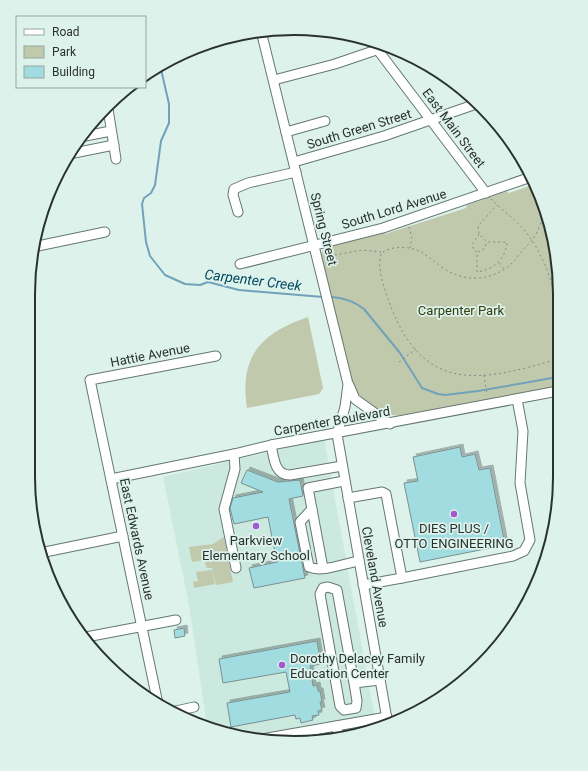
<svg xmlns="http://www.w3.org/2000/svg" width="588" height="771" font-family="Roboto,sans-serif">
<defs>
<filter id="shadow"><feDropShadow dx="3" dy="-3" stdDeviation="0" flood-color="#0004"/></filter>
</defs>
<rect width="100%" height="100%" fill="#def2ec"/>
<polygon fill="#cce9e0" points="324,439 377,729 311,742 242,738 207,726 189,605 163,477"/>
<g fill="#c0c9ac">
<path d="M 535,184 L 540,192 L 558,260 L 558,387 L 402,416 C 380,415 362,404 352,383 L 321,257 L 322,251 L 328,247 L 384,232 L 385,234 L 466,208 L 467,205 L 506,191 L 509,193 Z"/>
<path d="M 308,317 L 323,388 L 319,394 L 247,408 C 239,356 261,333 308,317 Z"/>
<polygon points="224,537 233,582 216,585 212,568 207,568 204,560 192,562 189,547 213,544"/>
<polygon points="212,570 215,584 194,588 193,582 198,581 196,572"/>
</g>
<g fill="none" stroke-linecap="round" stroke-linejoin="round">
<g stroke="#72a2b9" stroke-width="2">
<polyline points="160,65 169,104 169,123 161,141 155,185 151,193 144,198 142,204 146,242 150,256 165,275 185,284 200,285 208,282 239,290 323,297"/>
<path d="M 332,297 C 344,298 354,301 364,309 L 400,353 L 422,388 L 438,394 L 445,395 L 478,391 L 558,377"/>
</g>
</g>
<g fill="#a0dce0" stroke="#7c9091" filter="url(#shadow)">
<polygon points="460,447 462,457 475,454 479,470 490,468 505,545 420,562 404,483 418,481 413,457"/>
<polygon points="247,470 278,482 300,480 303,496 289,499 305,578 254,588 249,568 277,562 268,517 234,524 230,508 233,498 263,492 241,483"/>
<polygon points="184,628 185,636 175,638 174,630"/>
<polygon points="317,641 321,664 310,666 313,686 317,685 318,691 320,691 322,702 320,702 322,710 318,711 319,715 312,716 313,720 301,723 300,718 296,719 295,715 231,727 227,703 290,692 286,672 223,683 219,659"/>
</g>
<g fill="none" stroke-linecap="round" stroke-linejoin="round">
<defs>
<g id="minor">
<polyline points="261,31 348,384 345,407 337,434 388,725"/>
<polyline points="371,41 486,193"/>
<polyline points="274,80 335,64 388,46"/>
<polyline points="108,109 116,159"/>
<polyline points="286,132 325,121"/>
<polyline points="80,137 111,131"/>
<polyline points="69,154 114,145"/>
<polyline points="294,162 384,136 479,103"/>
<polyline points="238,212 233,195 234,189 248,183 296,172"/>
<polyline points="33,247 105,232"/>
<polyline points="240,264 383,228 531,177"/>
<polyline points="349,385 355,399 390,424"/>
<path d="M 271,445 C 274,457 274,475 290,475 L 342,466"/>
<polyline points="234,454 235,469 224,509 236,568"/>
<polyline points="111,479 234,454 271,445 558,391"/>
<polyline points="348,498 382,492 386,494 402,578 363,585"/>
<path d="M 312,509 L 300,522 L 309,567 C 322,573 345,563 359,561"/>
<polyline points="40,553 123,536"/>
<polyline points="323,568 308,488 344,481"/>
<polyline points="402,578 513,556 524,551 530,540 520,483 523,431 517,399"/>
<polyline points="86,637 176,620"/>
<polyline points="354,683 337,590 328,587 323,588 320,594 340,706 344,710 356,708 357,701 354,683 380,680"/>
<polyline points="158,704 90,380 216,356"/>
<polyline points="171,712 194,707"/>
<polyline points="337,726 338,737"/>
<polyline points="262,739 387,717"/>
</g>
</defs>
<use href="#minor" stroke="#657771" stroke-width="11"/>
<g stroke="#7f8d89" stroke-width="1" stroke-dasharray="2 3" stroke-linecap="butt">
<path d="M 491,199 C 502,210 515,219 525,231 C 543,253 555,286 558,314"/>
<path d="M 546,214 C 541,221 539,229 535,236 C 532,242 527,245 523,250 C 519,254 516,260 511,264 C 492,281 465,283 443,268 C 426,256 419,245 394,248 C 389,249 384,250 381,254 C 376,267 386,294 391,307 C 425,395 483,381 558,359"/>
<polyline points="409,227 412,238 410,248"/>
<path d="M 479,234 L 472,245 L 474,250 L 477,252 L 477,272 C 493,270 506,259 507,242 L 487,242 L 479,234 L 478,226 L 497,205"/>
<polyline points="478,252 484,249 487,242"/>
<polyline points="325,257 362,250 381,252"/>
<polyline points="499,263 504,269"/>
<polyline points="399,362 416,349"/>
<polyline points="484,375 487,395"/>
<polyline points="556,383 555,364 558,329"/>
</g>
<use href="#minor" stroke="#fff" stroke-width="9"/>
</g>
<g fill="#9f5acf" stroke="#def2ec" stroke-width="1.5">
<circle cx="454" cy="514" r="4"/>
<circle cx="256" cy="526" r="4"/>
<circle cx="282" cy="665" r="4"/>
</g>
<g text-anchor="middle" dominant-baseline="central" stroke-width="3.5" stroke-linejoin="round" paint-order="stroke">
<g font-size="13" fill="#2a3230" stroke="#def2ec">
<text transform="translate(454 128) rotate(53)">East Main Street</text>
<text transform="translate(359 129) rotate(-17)">South Green Street</text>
<text transform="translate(394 209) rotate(-17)">South Lord Avenue</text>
<text transform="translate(324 229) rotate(76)">Spring Street</text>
<text transform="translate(150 355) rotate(-11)">Hattie Avenue</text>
<text transform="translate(332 421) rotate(-10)">Carpenter Boulevard</text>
<text transform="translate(137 539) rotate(78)">East Edwards Avenue</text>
<text transform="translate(375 577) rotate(80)">Cleveland Avenue</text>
</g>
<g font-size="13" fill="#323e0b" stroke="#def2ec">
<text x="461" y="310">Carpenter Park</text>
</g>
<g font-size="13" fill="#2a3230" stroke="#def2ec">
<text x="454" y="528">DIES PLUS /<tspan x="454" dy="15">OTTO ENGINEERING</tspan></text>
<text x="256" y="540">Parkview<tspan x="256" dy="15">Elementary School</tspan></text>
<text x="290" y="658" text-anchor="start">Dorothy Delacey Family<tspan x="290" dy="15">Education Center</tspan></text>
</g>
<g font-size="14" font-style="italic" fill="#024860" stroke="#def2ec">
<text transform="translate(253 280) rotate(7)">Carpenter Creek</text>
</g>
</g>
<path d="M0 0H588V771H0ZM294 35H294A259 259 0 0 1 553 294V477A259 259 0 0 1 294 736H294A259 259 0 0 1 35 477V294A259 259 0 0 1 294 35Z" fill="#def2ec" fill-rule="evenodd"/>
<path fill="none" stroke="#2a3230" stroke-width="2" d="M294 35H294A259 259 0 0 1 553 294V477A259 259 0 0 1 294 736H294A259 259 0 0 1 35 477V294A259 259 0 0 1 294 35Z"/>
<rect x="16" y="16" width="130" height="72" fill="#def2ec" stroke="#96a5a1"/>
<rect x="24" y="29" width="20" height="6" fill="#ffffff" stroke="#96a5a1"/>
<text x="52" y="36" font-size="12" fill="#2a3230">Road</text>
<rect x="24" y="46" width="20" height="12" fill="#c0c9ac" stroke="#96a5a1"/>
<text x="52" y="56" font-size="12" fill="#2a3230">Park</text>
<rect x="24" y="66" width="20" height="12" fill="#a0dce0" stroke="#96a5a1"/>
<text x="52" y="76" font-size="12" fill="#2a3230">Building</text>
</svg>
